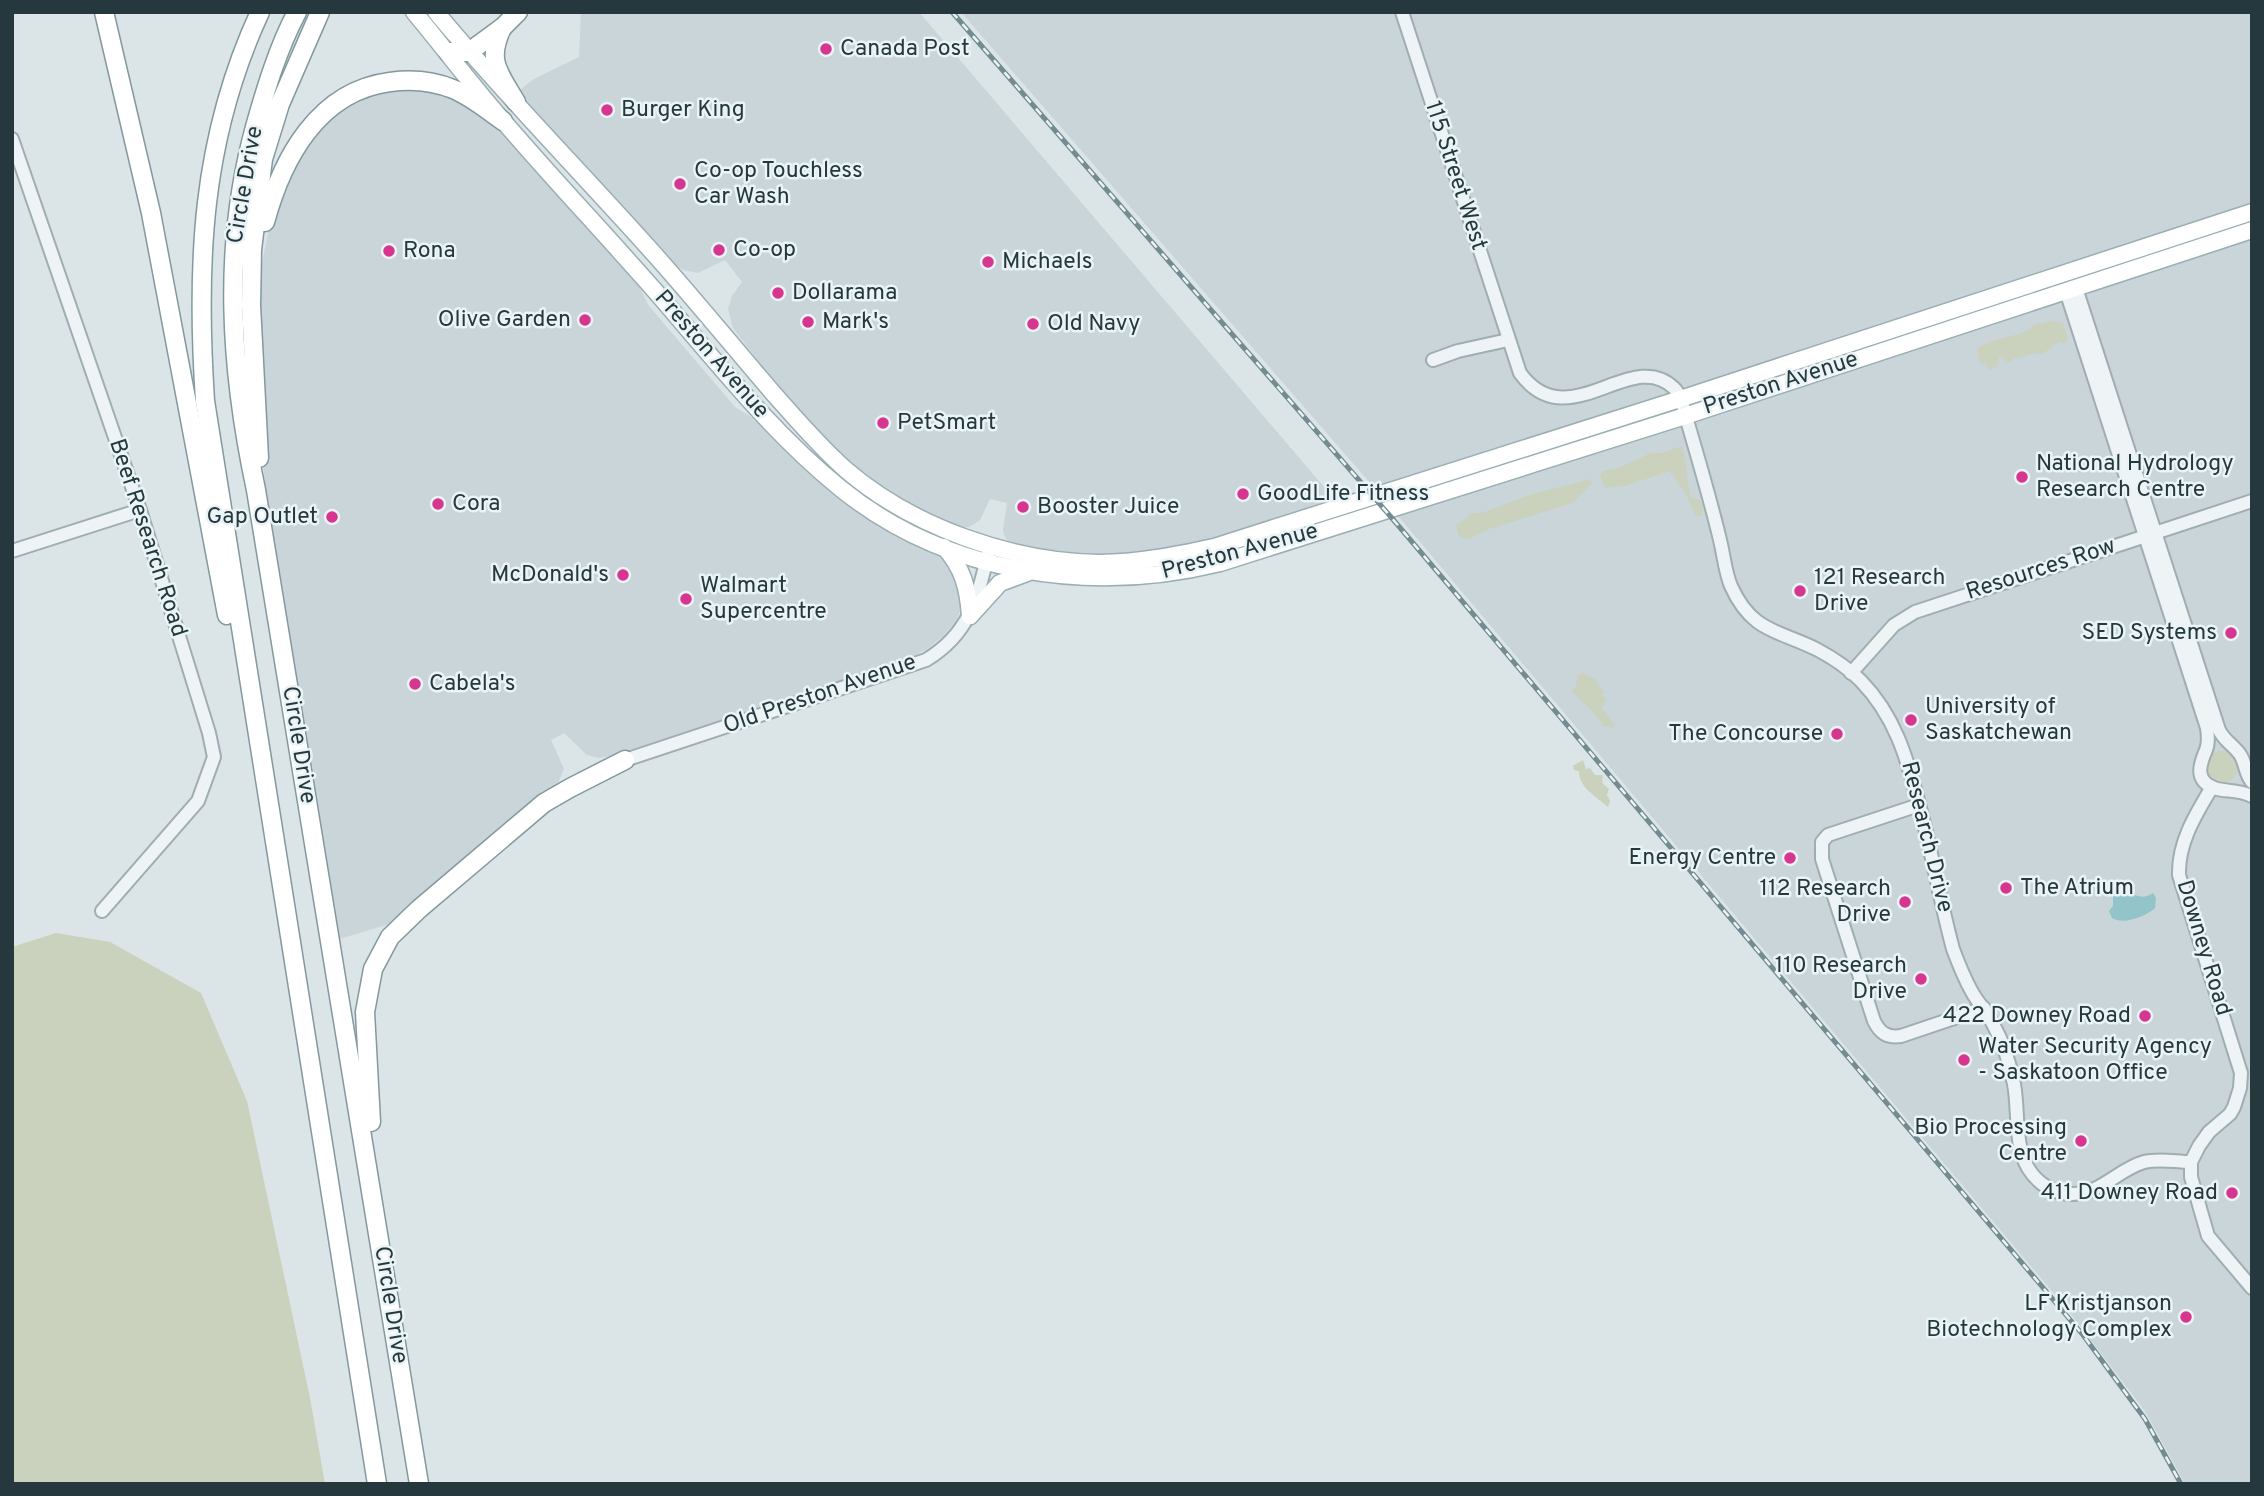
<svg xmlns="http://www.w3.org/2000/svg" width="2264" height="1496" font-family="Overpass,sans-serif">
<rect width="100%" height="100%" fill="#dbe4e7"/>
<g fill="#c9d5d9">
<polygon points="581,12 919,12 1336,501 1234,536 1162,552 1090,556 1010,543 1005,537 1003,530 1007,503 990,499 980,520 969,527 956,528 888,497 808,426 733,328 728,309 732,296 742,282 725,260 698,273 684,270 670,262 518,92 532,80 579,57"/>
<polygon points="961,12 2252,12 2252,1484 2185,1484 2145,1411 2067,1309 1377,491"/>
<polygon points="406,83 467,100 514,141 639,287 649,306 736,408 750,416 822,483 889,527 951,562 963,605 955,622 943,636 927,649 900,663 611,756 599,758 587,755 564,733 551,740 564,769 558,783 403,920 336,940 268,515 259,421 259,278 273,209 300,147 344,101"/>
</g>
<g fill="#cad1bc">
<path d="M 2052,321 L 2063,323 L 2068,339 L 2063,344 L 2059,342 L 2042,354 C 2031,351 2024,358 2015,358 L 2006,364 L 2003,357 L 1999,356 L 1998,366 L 1989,370 L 1986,364 L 1980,363 L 1977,349 C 1988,341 2002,338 2015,335 C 2021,334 2025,331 2031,329 L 2034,325 Z"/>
<polygon points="1657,414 1661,416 1387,505 1384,501"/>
<path d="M 1682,446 C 1687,464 1686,479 1691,497 L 1700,500 L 1703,511 L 1701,516 L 1696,516 L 1687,496 L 1670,471 L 1625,486 L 1605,488 L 1600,475 L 1603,471 L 1618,468 L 1651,453 L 1662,453 Z"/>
<polygon points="1590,479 1592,484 1572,503 1489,529 1468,539 1459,536 1456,525 1473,513 1482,513 1533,494"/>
<path d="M 1583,673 L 1595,679 L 1604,693 L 1602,695 L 1607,701 L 1601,707 L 1615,725 L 1611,728 L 1608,726 L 1604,727 C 1596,711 1583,704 1572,691 L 1576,686 L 1578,675 Z"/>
<circle cx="2222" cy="767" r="16"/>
<path d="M 1583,760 L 1586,769 L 1590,768 L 1595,775 L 1603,775 L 1602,783 L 1609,789 L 1607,795 L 1610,801 L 1608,807 C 1596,796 1579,788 1579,771 L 1574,770 L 1573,766 Z"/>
<polygon points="56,933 110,942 201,993 247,1101 310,1398 325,1484 12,1484 12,947"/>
</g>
<path fill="#93c4ca" d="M 2119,882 C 2129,893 2140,902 2153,893 L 2156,898 L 2155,908 C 2145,917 2123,925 2112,918 L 2109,911 L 2113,906 L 2113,889 L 2115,888 L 2114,884 Z"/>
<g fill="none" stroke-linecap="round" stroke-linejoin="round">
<defs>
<g id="minor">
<path d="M 1402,12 L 1520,373 C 1568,439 1631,346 1674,388 C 1683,397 1685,416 1689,427 C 1700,465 1711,502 1720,540 C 1724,556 1725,572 1731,586 C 1752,633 1779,630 1818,650 C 1833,658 1849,669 1861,681 C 1895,716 1907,758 1919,804 C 1932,852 1940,901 1953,949 C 1959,965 1966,983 1975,997 C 1981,1006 1988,1014 1993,1024 C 2003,1042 2010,1064 2014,1084 C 2019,1111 2014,1144 2028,1168 C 2037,1183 2053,1194 2072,1194 C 2101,1194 2117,1170 2144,1162 C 2159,1158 2176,1162 2191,1162"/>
<polyline points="12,139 140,510 209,733 214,757 198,801 102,911"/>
<path d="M 2076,288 L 2219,730 C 2224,741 2235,746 2241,756 C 2246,765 2245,774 2252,782"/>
<path d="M 2066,291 L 2207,728 C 2208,735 2209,743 2206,750 C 2200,764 2194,780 2214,788 C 2225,792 2237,789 2252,796"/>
<polyline points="1433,360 1458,351 1508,340"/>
<polyline points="12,551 140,510"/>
<polyline points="1851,673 1894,625 1915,612 2252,501"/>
<path d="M 625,760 L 926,660 C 969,634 977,600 988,554"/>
<path d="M 2212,787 C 2196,814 2178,842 2179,875 L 2241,1073 L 2240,1088 L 2234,1107 L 2230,1114 L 2209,1132 L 2199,1146 L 2191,1162 L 2191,1177 L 2208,1236 L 2252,1288"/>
<path d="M 1919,805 L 1828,835 L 1822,842 L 1822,859 L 1874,1021 C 1880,1033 1887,1038 1901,1036 L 1984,1008"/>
</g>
<g id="major">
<path d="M 414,12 C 445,49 473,87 505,123 C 554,180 606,235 656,292 C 715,360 770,431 840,488 C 946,574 1090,595 1220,563 L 1685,416 L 2252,230"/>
<path d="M 436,12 C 508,99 588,179 663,264 C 700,306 736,350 773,393 C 796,419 819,446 845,469 C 912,527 1012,562 1099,563 C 1138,563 1177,555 1214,547 L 1680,399 L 2252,212"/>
<path d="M 944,547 C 963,568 968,588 970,616"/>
<polyline points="970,616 1000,583 1027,573"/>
</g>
<g id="highway">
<polyline points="104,12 151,213 227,615"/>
<path d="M 260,12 C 201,139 196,264 205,401 L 377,1484"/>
<path d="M 297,12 C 278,48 266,88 255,127 C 222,247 230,369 256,490 L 419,1484"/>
<path d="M 502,28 C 486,61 499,73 516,102"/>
<polyline points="448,52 469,52 503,27 518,12"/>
<path d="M 265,222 C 282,159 318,91 390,82 C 411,79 433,81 453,89 C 472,97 487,110 503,121"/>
<polyline points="259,458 251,305 252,250 263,159 280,104 320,12"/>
<polyline points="371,1122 365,1012 373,969 390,937 419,909 544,803 570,788 625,760"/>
</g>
</defs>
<use href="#minor" stroke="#a0adb1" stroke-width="16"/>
<use href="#major" stroke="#9aaeb3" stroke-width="19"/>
<use href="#highway" stroke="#82999e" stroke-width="21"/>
<use href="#minor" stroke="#eef3f5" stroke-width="12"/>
<use href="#major" stroke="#fff" stroke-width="16"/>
<use href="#highway" stroke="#fff" stroke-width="18"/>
<defs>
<polyline id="rail" points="952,12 1391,517 2083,1335 2145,1419 2181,1484"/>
</defs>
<use href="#rail" stroke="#748b91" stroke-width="5"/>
<use href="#rail" stroke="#eaf3f5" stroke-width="2.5" stroke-dasharray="8" stroke-linecap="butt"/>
</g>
<g fill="#d63690" stroke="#eaf3f5" stroke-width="2.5">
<circle cx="826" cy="49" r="7"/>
<circle cx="607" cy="110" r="7"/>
<circle cx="680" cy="184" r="7"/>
<circle cx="719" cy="250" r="7"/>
<circle cx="389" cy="251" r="7"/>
<circle cx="988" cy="262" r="7"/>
<circle cx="778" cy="293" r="7"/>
<circle cx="585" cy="320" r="7"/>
<circle cx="808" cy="322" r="7"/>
<circle cx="1033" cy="324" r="7"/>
<circle cx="883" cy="423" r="7"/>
<circle cx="2022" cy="477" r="7"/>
<circle cx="1243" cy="494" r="7"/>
<circle cx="438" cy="504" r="7"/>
<circle cx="1023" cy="507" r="7"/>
<circle cx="332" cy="517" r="7"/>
<circle cx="623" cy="575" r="7"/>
<circle cx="1800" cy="591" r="7"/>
<circle cx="686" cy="599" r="7"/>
<circle cx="2231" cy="633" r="7"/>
<circle cx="415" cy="684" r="7"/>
<circle cx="1911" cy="720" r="7"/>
<circle cx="1837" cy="734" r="7"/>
<circle cx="1790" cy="858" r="7"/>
<circle cx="2006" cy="888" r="7"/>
<circle cx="1905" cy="902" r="7"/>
<circle cx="1921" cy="979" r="7"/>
<circle cx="2145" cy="1016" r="7"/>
<circle cx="1964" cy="1060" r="7"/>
<circle cx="2081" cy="1141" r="7"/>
<circle cx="2232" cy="1193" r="7"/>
<circle cx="2186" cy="1317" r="7"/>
</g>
<g text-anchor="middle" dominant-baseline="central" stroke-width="5" stroke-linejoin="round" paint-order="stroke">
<g font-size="23" fill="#24383e" stroke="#eaf3f5" text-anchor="start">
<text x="840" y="49">Canada Post</text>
<text x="621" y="110">Burger King</text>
<text x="694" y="171">Co-op Touchless<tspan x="694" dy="26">Car Wash</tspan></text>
<text x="733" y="250">Co-op</text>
<text x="403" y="251">Rona</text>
<text x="1002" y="262">Michaels</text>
<text x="792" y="293">Dollarama</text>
<text x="571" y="320" text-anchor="end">Olive Garden</text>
<text x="822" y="322">Mark's</text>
<text x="1047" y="324">Old Navy</text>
<text x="897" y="423">PetSmart</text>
<text x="2036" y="464">National Hydrology<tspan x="2036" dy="26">Research Centre</tspan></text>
<text x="1257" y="494">GoodLife Fitness</text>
<text x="452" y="504">Cora</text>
<text x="1037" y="507">Booster Juice</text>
<text x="318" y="517" text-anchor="end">Gap Outlet</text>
<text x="609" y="575" text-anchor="end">McDonald's</text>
<text x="1814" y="578">121 Research<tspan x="1814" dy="26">Drive</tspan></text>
<text x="700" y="586">Walmart<tspan x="700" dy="26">Supercentre</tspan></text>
<text x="2217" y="633" text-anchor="end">SED Systems</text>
<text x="429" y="684">Cabela's</text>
<text x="1925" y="707">University of<tspan x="1925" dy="26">Saskatchewan</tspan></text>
<text x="1823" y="734" text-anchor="end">The Concourse</text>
<text x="1776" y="858" text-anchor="end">Energy Centre</text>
<text x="2020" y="888">The Atrium</text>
<text x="1891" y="889" text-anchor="end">112 Research<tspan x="1891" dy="26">Drive</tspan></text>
<text x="1907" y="966" text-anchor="end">110 Research<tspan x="1907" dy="26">Drive</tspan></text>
<text x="2131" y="1016" text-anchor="end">422 Downey Road</text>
<text x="1978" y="1047">Water Security Agency<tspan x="1978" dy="26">- Saskatoon Office</tspan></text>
<text x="2067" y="1128" text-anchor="end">Bio Processing<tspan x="2067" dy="26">Centre</tspan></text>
<text x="2218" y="1193" text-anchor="end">411 Downey Road</text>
<text x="2172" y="1304" text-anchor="end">LF Kristjanson<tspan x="2172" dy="26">Biotechnology Complex</tspan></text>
</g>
<g font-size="23" fill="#24383e" stroke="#eaf3f5">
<text transform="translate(1455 176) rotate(72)">115 Street West</text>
<text transform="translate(246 185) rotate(-80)">Circle Drive</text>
<text transform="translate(711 355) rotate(49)">Preston Avenue</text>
<text transform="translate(1781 384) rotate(-18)">Preston Avenue</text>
<text transform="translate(147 538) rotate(72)">Beef Research Road</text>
<text transform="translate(1240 552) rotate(-15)">Preston Avenue</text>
<text transform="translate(2041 570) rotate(-18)">Resources Row</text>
<text transform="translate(820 695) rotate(-19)">Old Preston Avenue</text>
<text transform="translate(298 745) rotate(81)">Circle Drive</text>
<text transform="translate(1926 837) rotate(76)">Research Drive</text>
<text transform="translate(2203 948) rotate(73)">Downey Road</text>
<text transform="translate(390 1305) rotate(81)">Circle Drive</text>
</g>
</g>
<rect width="2264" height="1496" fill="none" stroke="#24383e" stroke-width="28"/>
</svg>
